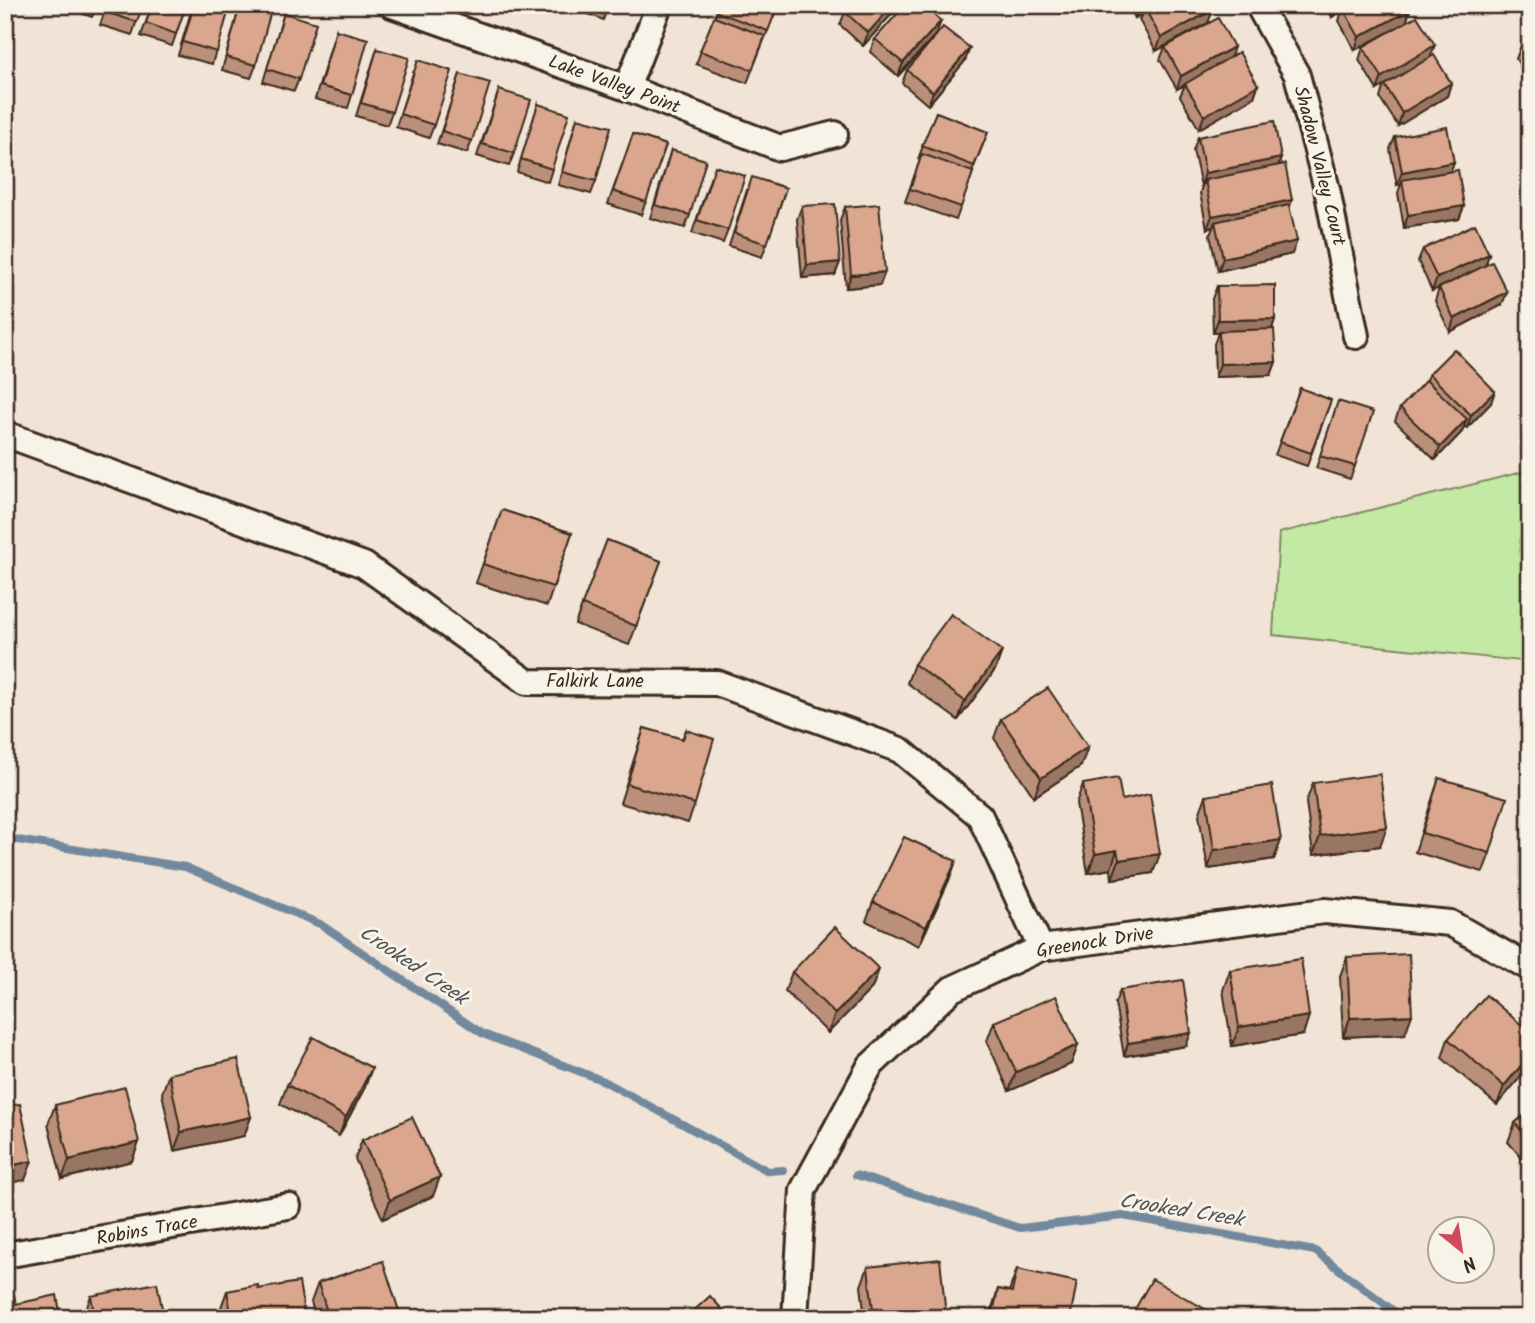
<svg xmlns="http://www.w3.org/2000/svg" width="1535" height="1323" font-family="Kalam,sans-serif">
<rect width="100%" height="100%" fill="#f1e4d6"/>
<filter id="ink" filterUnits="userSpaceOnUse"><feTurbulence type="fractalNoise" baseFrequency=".0143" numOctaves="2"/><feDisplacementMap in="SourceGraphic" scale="14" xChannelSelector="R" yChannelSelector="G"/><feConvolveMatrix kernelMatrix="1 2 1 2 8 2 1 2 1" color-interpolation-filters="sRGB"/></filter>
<g filter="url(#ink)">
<polygon fill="#c3e9a4" stroke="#7f8a61" stroke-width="2" points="1530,470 1530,662 1273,635 1279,533"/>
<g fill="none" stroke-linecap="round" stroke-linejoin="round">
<g stroke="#72899d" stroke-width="8">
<polyline points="5,838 185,867 320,924 483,1034 604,1081 768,1171 783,1170"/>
<polyline points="856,1175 1020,1228 1123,1216 1315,1251 1403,1318"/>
</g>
<defs>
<g id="minor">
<polyline points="392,5 627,88 780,148 835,134"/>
<polyline points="1258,5 1297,75 1327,189 1356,336"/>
<polyline points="627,88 659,5"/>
<polyline points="5,434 364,565 527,682 717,683 900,750 980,816 1041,948"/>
<polyline points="5,1255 288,1206"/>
<polyline points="795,1318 803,1190 870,1066 952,989 1041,948 1325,911 1450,923 1530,968"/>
</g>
</defs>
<use href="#minor" stroke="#3b2a1e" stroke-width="30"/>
<use href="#minor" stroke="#f7f3e8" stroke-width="24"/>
</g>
<g fill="#bb907a" stroke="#3b2a1e" stroke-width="2">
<polygon points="58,5 97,5 92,17"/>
<polygon points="107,5 142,5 132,35 100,25"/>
<polygon points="152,5 186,5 172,46 141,36"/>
<polygon points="193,5 230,5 212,64 178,55"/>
<polygon points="240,5 267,5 256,65 251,78 222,70"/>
<polygon points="567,5 609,5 603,20"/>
<polygon points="719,5 778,5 747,83 696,64"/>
<polygon points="851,5 900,5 863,46 840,25 845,12"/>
<polygon points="1128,5 1211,5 1208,23 1156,51 1139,20 1142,14 1135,18"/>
<polygon points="1326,5 1408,5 1410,10 1406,23 1355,50 1339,21 1342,11 1332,17"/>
<polygon points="284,13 299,79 294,91 263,82"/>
<polygon points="941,21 936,34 898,76 870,52 875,39"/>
<polygon points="336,30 352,95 348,108 315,99"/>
<polygon points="1530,36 1530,82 1516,59 1523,40"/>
<polygon points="1165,47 1231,57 1258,85 1254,97 1199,129 1180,96 1185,85 1177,89 1160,60"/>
<polygon points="1363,47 1431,57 1451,83 1447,96 1398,126 1380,98 1384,85 1377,90 1359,60"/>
<polygon points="377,49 392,112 387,125 356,116"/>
<polygon points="965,61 928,105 902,83 907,70"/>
<polygon points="413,73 434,125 429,138 396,127"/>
<polygon points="460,74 472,141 467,153 437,144"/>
<polygon points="499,90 514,153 509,166 477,156"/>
<polygon points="538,104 552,169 548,182 517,172"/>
<polygon points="936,112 988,132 972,172 973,172 956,220 905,202 920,160 918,159"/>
<polygon points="577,118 596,181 591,194 558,185"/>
<polygon points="633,134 666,145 641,215 608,204"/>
<polygon points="1198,137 1281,158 1279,165 1289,208 1292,254 1218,271 1210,235 1213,227 1207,229 1200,193 1202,186 1201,186 1193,150"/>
<polygon points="1395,137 1454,162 1450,172 1464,206 1459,219 1404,228 1398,193 1401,184 1397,185 1390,149"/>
<polygon points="671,150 690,215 685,228 650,218"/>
<polygon points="710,179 728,230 723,243 692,233"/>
<polygon points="786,188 762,257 729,246 747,190"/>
<polygon points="802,206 840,262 835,275 802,278 797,219"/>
<polygon points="845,207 880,285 846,288 840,220"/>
<polygon points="1423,249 1489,254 1485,266 1502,305 1450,332 1435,301 1439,288 1454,281 1432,291 1418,261"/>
<polygon points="1217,286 1275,319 1272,329 1276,362 1271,375 1215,377 1214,344 1218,333 1213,333 1212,299"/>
<polygon points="1429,374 1491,403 1467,428 1464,426 1462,432 1435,460 1395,421 1400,408 1427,380"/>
<polygon points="1300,388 1331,400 1307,466 1275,455"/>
<polygon points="1334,414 1355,466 1350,479 1316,468"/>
<polygon points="502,510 572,533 547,606 476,583"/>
<polygon points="607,540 661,561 629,645 575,624"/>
<polygon points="1002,651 995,670 958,720 907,683 914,664"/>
<polygon points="1001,719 1081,766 1034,797 994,738"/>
<polygon points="644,728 682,739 686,730 695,804 688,823 620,803"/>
<polygon points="1439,778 1490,853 1483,872 1415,852"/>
<polygon points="1313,783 1380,846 1313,855 1306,802"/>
<polygon points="1083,784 1122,800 1153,873 1112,879 1111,869 1088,873 1076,803"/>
<polygon points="1206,796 1281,840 1274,859 1208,869 1199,815"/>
<polygon points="956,861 949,880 919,946 866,921 873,902"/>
<polygon points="1347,957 1405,1034 1343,1037 1340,976"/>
<polygon points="879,969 872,988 828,1033 785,991 792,972"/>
<polygon points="1230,970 1303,1035 1232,1046 1223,990"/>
<polygon points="1120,990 1186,1046 1124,1056 1115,1003"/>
<polygon points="994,1022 1078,1045 1071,1064 1009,1091 987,1041"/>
<polygon points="1530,1032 1497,1105 1442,1058 1448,1039"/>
<polygon points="169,1074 251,1117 244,1136 174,1151 162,1093"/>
<polygon points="287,1085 365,1087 339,1136 280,1104"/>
<polygon points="55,1105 139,1142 132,1161 62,1179 48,1124"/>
<polygon points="1530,1110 1530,1167 1508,1142 1515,1123"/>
<polygon points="362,1140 433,1196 383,1219 355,1159"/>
<polygon points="868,1267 946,1318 865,1318 861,1286"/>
<polygon points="1017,1269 1070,1318 990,1318 992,1308 998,1289 1009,1291"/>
<polygon points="318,1283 399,1311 397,1318 316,1318 311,1302"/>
<polygon points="258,1289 305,1318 222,1318 220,1310 227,1291"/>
<polygon points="91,1296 164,1318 85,1318 84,1315"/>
</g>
<g fill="#997563" stroke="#3b2a1e" stroke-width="2">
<polygon points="893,5 900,5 863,46 868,33"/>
<polygon points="1140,5 1155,5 1144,7 1142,14 1135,18"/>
<polygon points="1336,5 1352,5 1343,8 1342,11 1332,17"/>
<polygon points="1213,10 1208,23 1156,51 1161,38"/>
<polygon points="1410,10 1406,23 1355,50 1359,37"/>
<polygon points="941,21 936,34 898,76 903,63"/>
<polygon points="1435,45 1430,58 1377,90 1382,77"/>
<polygon points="1234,47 1230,59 1177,89 1181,76"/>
<polygon points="970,48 965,61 928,105 933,92"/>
<polygon points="1451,83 1447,96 1398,126 1402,113"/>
<polygon points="1258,85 1254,97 1199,129 1204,116"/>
<polygon points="1281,158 1276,171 1205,180 1202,186 1201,186 1205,173"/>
<polygon points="1454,162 1449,175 1402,180 1401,184 1397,185 1402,172"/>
<polygon points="1292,200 1288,213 1215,222 1213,227 1207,229 1212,216"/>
<polygon points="1464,206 1459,219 1404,228 1408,215"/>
<polygon points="1297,241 1292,254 1218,271 1223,258"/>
<polygon points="1489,254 1485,267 1432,291 1437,278"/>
<polygon points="840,262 835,275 802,278 807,265"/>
<polygon points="885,272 880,285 846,288 851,275"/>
<polygon points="1507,292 1502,305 1450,332 1454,319"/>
<polygon points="1275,319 1271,332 1213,333 1218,320"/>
<polygon points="1276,362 1271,375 1215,377 1220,364"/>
<polygon points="1495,391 1491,403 1467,428 1471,415"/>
<polygon points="1467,419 1462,432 1435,460 1440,447"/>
<polygon points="1002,651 995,670 958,720 965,701"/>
<polygon points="1088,747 1081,766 1034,797 1041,778"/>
<polygon points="1387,827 1380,846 1313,855 1320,836"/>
<polygon points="1281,840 1274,859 1208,869 1214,850"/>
<polygon points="1117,850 1111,869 1088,873 1095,854"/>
<polygon points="1160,854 1153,873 1112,879 1119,860"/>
<polygon points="956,861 949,880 919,946 926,927"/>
<polygon points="879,969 872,988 828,1033 835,1014"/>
<polygon points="1412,1015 1405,1034 1343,1037 1350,1018"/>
<polygon points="1309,1016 1303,1035 1232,1046 1239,1027"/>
<polygon points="1191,1033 1186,1046 1124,1056 1128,1043"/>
<polygon points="1078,1045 1071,1064 1009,1091 1016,1072"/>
<polygon points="1530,1055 1530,1066 1497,1105 1504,1086"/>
<polygon points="372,1068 365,1087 339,1136 346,1117"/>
<polygon points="251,1117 244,1136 174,1151 181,1132"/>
<polygon points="139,1142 132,1161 62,1179 69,1160"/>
<polygon points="32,1161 25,1180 5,1184 5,1167"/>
<polygon points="440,1177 433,1196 383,1219 390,1200"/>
<polygon points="399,1311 397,1318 379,1318"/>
</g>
<g fill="#daa78e" stroke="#3b2a1e" stroke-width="2">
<polygon points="107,5 142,5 137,22 105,12"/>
<polygon points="152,5 186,5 176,34 146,23"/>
<polygon points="194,5 230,5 217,52 183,42"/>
<polygon points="240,5 267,5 272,7 256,65 226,57"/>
<polygon points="719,5 778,5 768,31 717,12"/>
<polygon points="851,5 893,5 868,33 845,12"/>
<polygon points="905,5 922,5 941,21 903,63 875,39"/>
<polygon points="1147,5 1211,5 1213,10 1161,38 1144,7"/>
<polygon points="1348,5 1408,5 1410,10 1359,37 1343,8"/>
<polygon points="284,13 316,23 299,79 267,69"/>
<polygon points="1417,16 1435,45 1382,77 1363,47"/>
<polygon points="714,17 765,36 752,70 700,51"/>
<polygon points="1218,18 1234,47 1181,76 1165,47"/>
<polygon points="943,27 970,48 933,92 907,70"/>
<polygon points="336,30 368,39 352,95 320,86"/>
<polygon points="1530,36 1530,52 1523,40"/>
<polygon points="377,49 409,58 392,112 361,103"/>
<polygon points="1239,52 1258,85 1204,116 1185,84"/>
<polygon points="1434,55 1451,83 1402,113 1385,85"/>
<polygon points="418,60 452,71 434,125 400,114"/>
<polygon points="460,74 490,83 472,141 442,131"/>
<polygon points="499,90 531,100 514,153 482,144"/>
<polygon points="538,104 569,114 552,169 521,159"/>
<polygon points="936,112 988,132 974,166 922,146"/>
<polygon points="577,118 611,127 596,181 562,172"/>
<polygon points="1274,121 1281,158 1205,173 1198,137"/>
<polygon points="1447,127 1454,162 1402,172 1395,137"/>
<polygon points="633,134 666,145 646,202 613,191"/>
<polygon points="671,150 706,160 690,215 655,205"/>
<polygon points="922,154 973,172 961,207 910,189"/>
<polygon points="1285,164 1292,200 1212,216 1205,180"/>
<polygon points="715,166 745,176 728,230 697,220"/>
<polygon points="1458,170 1464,206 1408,215 1402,180"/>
<polygon points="752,177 786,188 767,244 734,233"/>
<polygon points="835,204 840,262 807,265 802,206"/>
<polygon points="879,204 885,272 851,275 845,207"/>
<polygon points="1289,205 1297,241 1223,258 1215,222"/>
<polygon points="1475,224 1489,254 1437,278 1423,249"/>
<polygon points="1492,262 1507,292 1454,319 1439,288"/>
<polygon points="1275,285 1275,319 1218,320 1217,286"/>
<polygon points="1274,329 1276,362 1220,364 1219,331"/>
<polygon points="1454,349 1495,391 1471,415 1429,374"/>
<polygon points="1426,380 1467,419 1440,447 1400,408"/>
<polygon points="1300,388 1331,400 1311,453 1280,442"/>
<polygon points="1338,401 1373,412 1355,466 1320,456"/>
<polygon points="502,510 572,533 553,587 483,564"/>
<polygon points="607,540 661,561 636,626 582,605"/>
<polygon points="951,614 1002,651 965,701 914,664"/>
<polygon points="1048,688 1088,747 1041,778 1001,719"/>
<polygon points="644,728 683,739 686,730 714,739 695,804 627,784"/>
<polygon points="1380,774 1387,827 1320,836 1313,783"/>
<polygon points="1118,778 1122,800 1150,794 1160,854 1119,860 1117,850 1095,854 1083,784"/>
<polygon points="1439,778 1507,798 1490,853 1422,833"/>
<polygon points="1272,785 1281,840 1214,850 1206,796"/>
<polygon points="904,837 956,861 926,927 873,902"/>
<polygon points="835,927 879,969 835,1014 792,972"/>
<polygon points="1409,954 1412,1015 1350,1018 1347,957"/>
<polygon points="1301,959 1309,1016 1239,1027 1230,970"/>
<polygon points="1183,980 1191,1033 1128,1043 1120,990"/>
<polygon points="1486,995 1530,1032 1530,1055 1504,1086 1448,1039"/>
<polygon points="1056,996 1078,1045 1016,1072 994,1022"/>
<polygon points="313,1037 372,1068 346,1117 287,1085"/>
<polygon points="238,1059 251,1117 181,1132 169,1074"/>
<polygon points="125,1087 139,1142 69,1160 55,1105"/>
<polygon points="20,1104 32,1161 5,1167 5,1107"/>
<polygon points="1530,1110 1530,1140 1515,1123"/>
<polygon points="412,1117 440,1177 390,1200 362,1140"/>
<polygon points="940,1259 946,1316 934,1318 874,1318 868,1267"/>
<polygon points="383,1261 399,1311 379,1318 329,1318 318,1283"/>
<polygon points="1017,1269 1077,1282 1070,1318 992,1318 998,1289 1012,1292"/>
<polygon points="1152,1279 1214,1314 1211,1318 1130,1318"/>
<polygon points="299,1282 305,1318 232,1318 227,1291 258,1285 258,1289"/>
<polygon points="157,1283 164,1318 95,1318 91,1296"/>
<polygon points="14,1295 16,1304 57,1295 61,1318 5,1318 5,1297"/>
<polygon points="710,1296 730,1318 686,1318"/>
</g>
</g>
<g text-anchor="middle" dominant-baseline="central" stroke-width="6" stroke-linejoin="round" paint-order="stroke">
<g font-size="19" fill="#3b2a1e" stroke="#f7f3e8">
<text transform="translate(614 85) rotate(20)">Lake Valley Point</text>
<text transform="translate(1319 166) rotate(76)">Shadow Valley Court</text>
<text x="595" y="682">Falkirk Lane</text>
<text transform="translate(1095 943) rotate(-9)">Greenock Drive</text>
<text transform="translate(147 1231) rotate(-10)">Robins Trace</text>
</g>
<g font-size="21" font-style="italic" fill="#525253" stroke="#f7f3e8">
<text transform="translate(413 966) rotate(34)">Crooked Creek</text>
<text transform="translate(1181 1211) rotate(9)">Crooked Creek</text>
</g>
</g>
<rect width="1535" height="1323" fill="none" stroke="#f7f3e8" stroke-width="28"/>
<rect x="14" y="14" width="1507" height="1295" fill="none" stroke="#3b2a1e" stroke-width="2.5" filter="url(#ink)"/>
<g transform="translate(1461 1250) rotate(150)"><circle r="33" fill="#f7f3e8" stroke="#aca397" stroke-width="2"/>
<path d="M0-5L12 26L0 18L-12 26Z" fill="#d1495b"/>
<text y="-10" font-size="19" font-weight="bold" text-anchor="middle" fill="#3b2a1e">N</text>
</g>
</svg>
